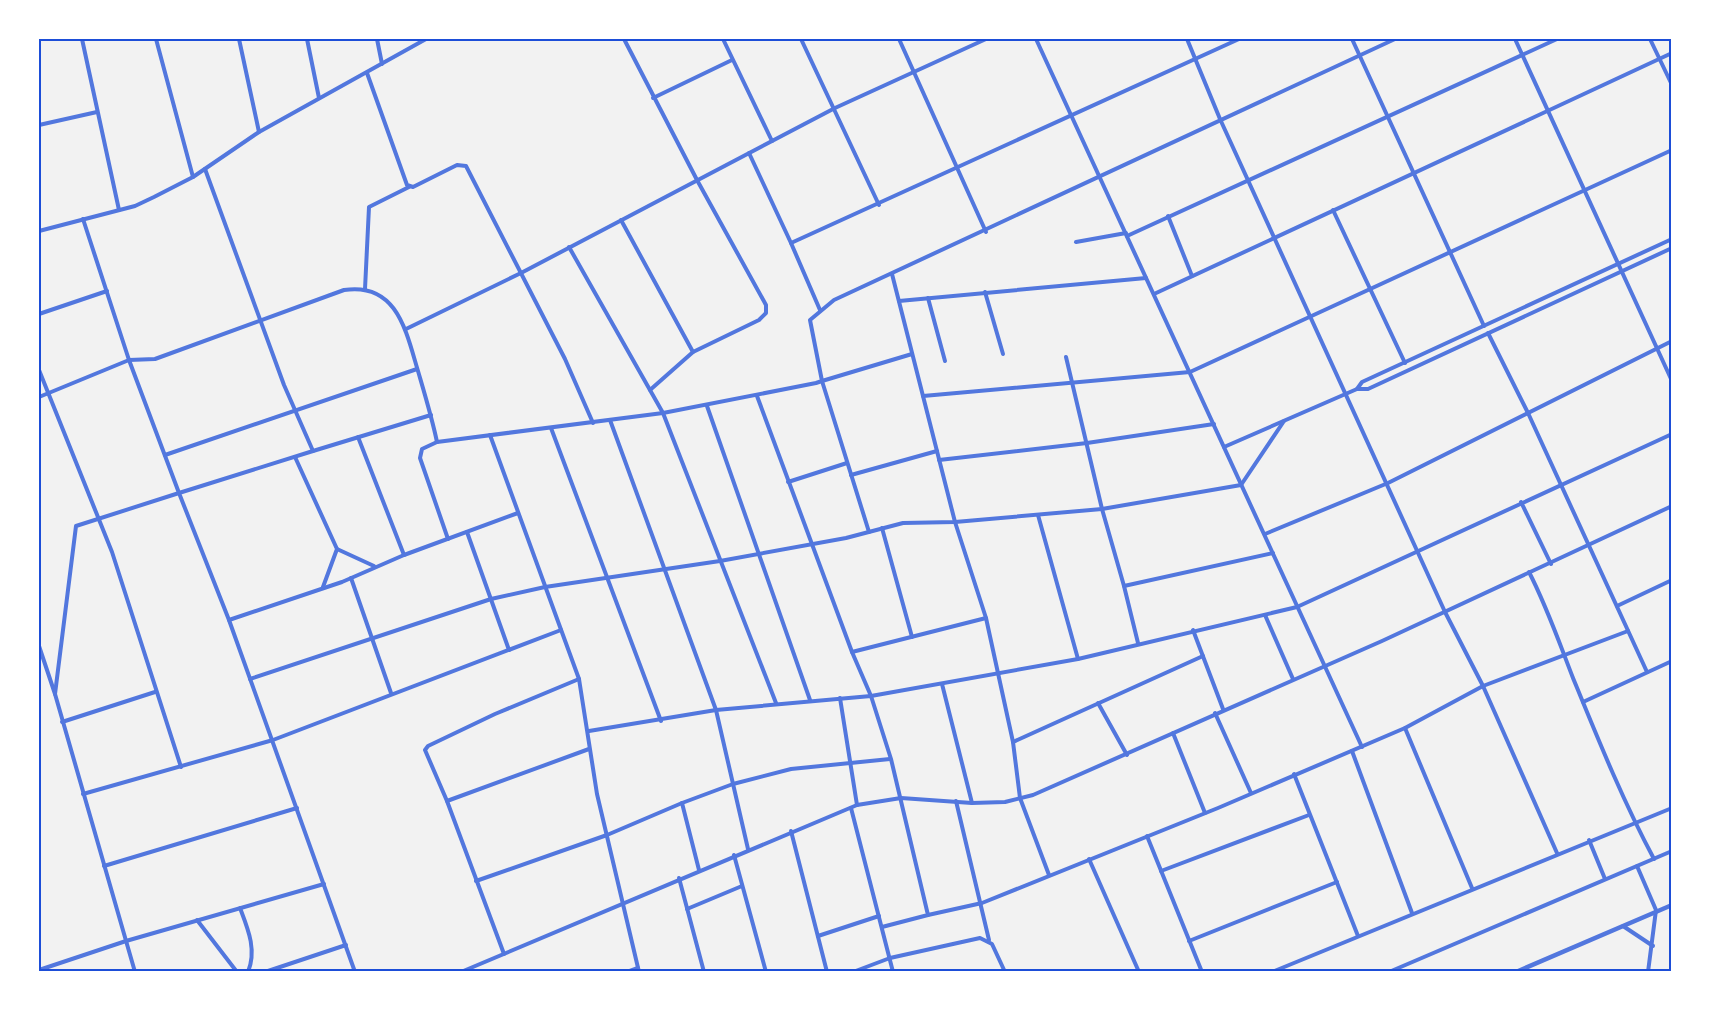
<svg xmlns="http://www.w3.org/2000/svg" width="1711" height="1011" font-family="'Noto Sans',sans-serif">
<rect width="100%" height="100%" fill="#f2f2f2"/>
<g fill="none" stroke-linecap="round" stroke-linejoin="round">
<g stroke="#5277de" stroke-width="4">
<polyline points="82,39 119,210"/>
<polyline points="156,39 193,177"/>
<polyline points="239,39 259,132"/>
<polyline points="307,39 319,98"/>
<polyline points="377,39 382,64"/>
<polyline points="624,39 697,180 766,305 766,313 759,320 693,352 650,390"/>
<polyline points="723,39 772,141"/>
<polyline points="801,39 879,205"/>
<polyline points="899,39 986,232"/>
<polyline points="1036,39 1362,747"/>
<polyline points="1187,39 1220,119 1445,612 1483,686 1557,853"/>
<polyline points="1352,39 1484,326"/>
<polyline points="1515,39 1672,381"/>
<polyline points="1650,39 1672,85"/>
<polyline points="367,73 407,185 413,187 457,165 466,166 565,359 593,423"/>
<polyline points="653,98 732,60"/>
<polyline points="39,125 97,112"/>
<polyline points="749,153 791,243 1239,39"/>
<polyline points="205,169 284,385 313,451 431,415"/>
<polyline points="1333,210 1405,363"/>
<polyline points="1168,216 1192,276"/>
<polyline points="621,220 693,352"/>
<polyline points="39,231 135,206 154,197 193,177 259,132 426,39"/>
<polyline points="1127,236 1557,39"/>
<polyline points="1076,242 1126,233"/>
<polyline points="791,243 820,310"/>
<polyline points="569,247 663,413 776,703"/>
<polyline points="892,274 955,522 986,618 1013,742 1020,798 1049,875"/>
<polyline points="365,289 369,207 409,187"/>
<polyline points="985,292 1003,354"/>
<polyline points="1154,294 1672,53"/>
<polyline points="928,298 945,361"/>
<polyline points="899,301 1146,278"/>
<polyline points="39,314 107,291"/>
<polyline points="406,329 521,273 835,108 986,39"/>
<polyline points="1488,333 1528,413 1647,672"/>
<polyline points="1066,357 1102,509 1124,586 1273,553"/>
<polyline points="39,370 112,552 181,767"/>
<polyline points="1357,389 1368,389 1672,248"/>
<polyline points="757,396 852,652 871,696 1078,659 1297,607 1672,434"/>
<polyline points="923,396 1190,372 1672,150"/>
<path d="M 39,397 L 129,360 L 155,359 L 344,290 C 397,282 406,331 418,371 C 425,395 432,418 437,442"/>
<polyline points="707,406 810,700"/>
<polyline points="610,420 716,710 748,849"/>
<polyline points="551,428 661,721"/>
<polyline points="490,435 579,679 597,794 639,972"/>
<polyline points="358,437 404,555"/>
<polyline points="1224,447 1357,389 1362,382 1672,239"/>
<polyline points="313,451 179,493 229,620 342,582 404,555 518,513"/>
<polyline points="165,455 417,369"/>
<polyline points="295,457 337,549 323,587"/>
<polyline points="939,460 1087,443 1214,424"/>
<polyline points="851,475 937,451"/>
<polyline points="788,482 847,463"/>
<polyline points="1521,502 1551,564"/>
<polyline points="1038,515 1078,659"/>
<polyline points="882,528 912,637"/>
<polyline points="467,532 509,650"/>
<polyline points="869,532 822,381 912,354"/>
<polyline points="1265,534 1388,483 1672,341"/>
<polyline points="448,539 420,458 422,449 437,442 663,413 816,383 822,381 810,320 834,300 1395,39"/>
<polyline points="337,549 374,566"/>
<path d="M 1529,572 C 1547,607 1559,642 1573,678 C 1598,739 1623,801 1654,859"/>
<polyline points="351,578 391,693"/>
<polyline points="1124,586 1138,643"/>
<polyline points="1617,606 1672,580"/>
<polyline points="1265,615 1293,679"/>
<polyline points="229,620 355,972"/>
<polyline points="1193,630 1223,709"/>
<polyline points="39,646 55,694 135,972"/>
<polyline points="852,652 986,618"/>
<polyline points="250,679 491,599 545,587 720,561 846,538 903,523 955,522 1102,509 1241,485 1284,421"/>
<polyline points="942,684 972,803"/>
<polyline points="55,694 76,526 179,493 129,360 83,219"/>
<polyline points="840,698 857,805"/>
<polyline points="1583,702 1672,661"/>
<polyline points="1098,703 1127,755"/>
<polyline points="1215,713 1251,793"/>
<polyline points="62,722 155,692"/>
<polyline points="1405,728 1472,888"/>
<polyline points="589,731 716,710 871,696 891,759 928,915 882,927"/>
<polyline points="1173,733 1205,813"/>
<polyline points="1013,742 1203,656"/>
<polyline points="1352,751 1412,913"/>
<polyline points="1294,774 1358,936"/>
<polyline points="83,794 273,740 561,630"/>
<polyline points="447,801 589,749"/>
<polyline points="956,801 989,940"/>
<polyline points="682,803 699,870"/>
<polyline points="851,808 893,972"/>
<polyline points="791,831 827,972"/>
<polyline points="1147,836 1202,972"/>
<polyline points="1589,840 1605,879"/>
<polyline points="734,855 766,972"/>
<polyline points="1089,859 1139,972"/>
<polyline points="104,866 297,808"/>
<polyline points="1637,866 1656,910 1648,972"/>
<polyline points="1161,871 1309,815"/>
<polyline points="679,878 704,972"/>
<polyline points="476,881 607,835 682,803 733,784 791,769 890,759"/>
<path d="M 240,908 C 248,929 257,950 248,972"/>
<polyline points="687,909 742,886"/>
<polyline points="928,915 982,903 1218,808 1405,728 1483,686 1628,631"/>
<polyline points="197,920 237,972"/>
<polyline points="1623,926 1653,946"/>
<polyline points="818,936 879,916"/>
<polyline points="1189,941 1337,882"/>
<polyline points="504,954 447,801 425,750 428,746 495,714 579,679"/>
<polyline points="39,970 126,941 324,884"/>
<polyline points="265,972 346,945"/>
<polyline points="461,972 857,805 901,798 972,803 1005,802 1033,795 1382,641 1672,506"/>
<polyline points="627,972 638,968"/>
<polyline points="853,972 890,958 980,938 992,944 1005,972"/>
<polyline points="1272,972 1672,808"/>
<polyline points="1389,972 1672,851"/>
</g>
<g stroke="#5277de" stroke-width="4.5">
<polyline points="39,969 40,972"/>
<polyline points="1516,972 1672,905"/>
</g>
</g>
<rect width="1711" height="1011" fill="none" stroke="#ffffff" stroke-width="81"/>
<rect x="40" y="40" width="1630" height="930" fill="none" stroke="#1d4ed8" stroke-width="2"/>
</svg>
